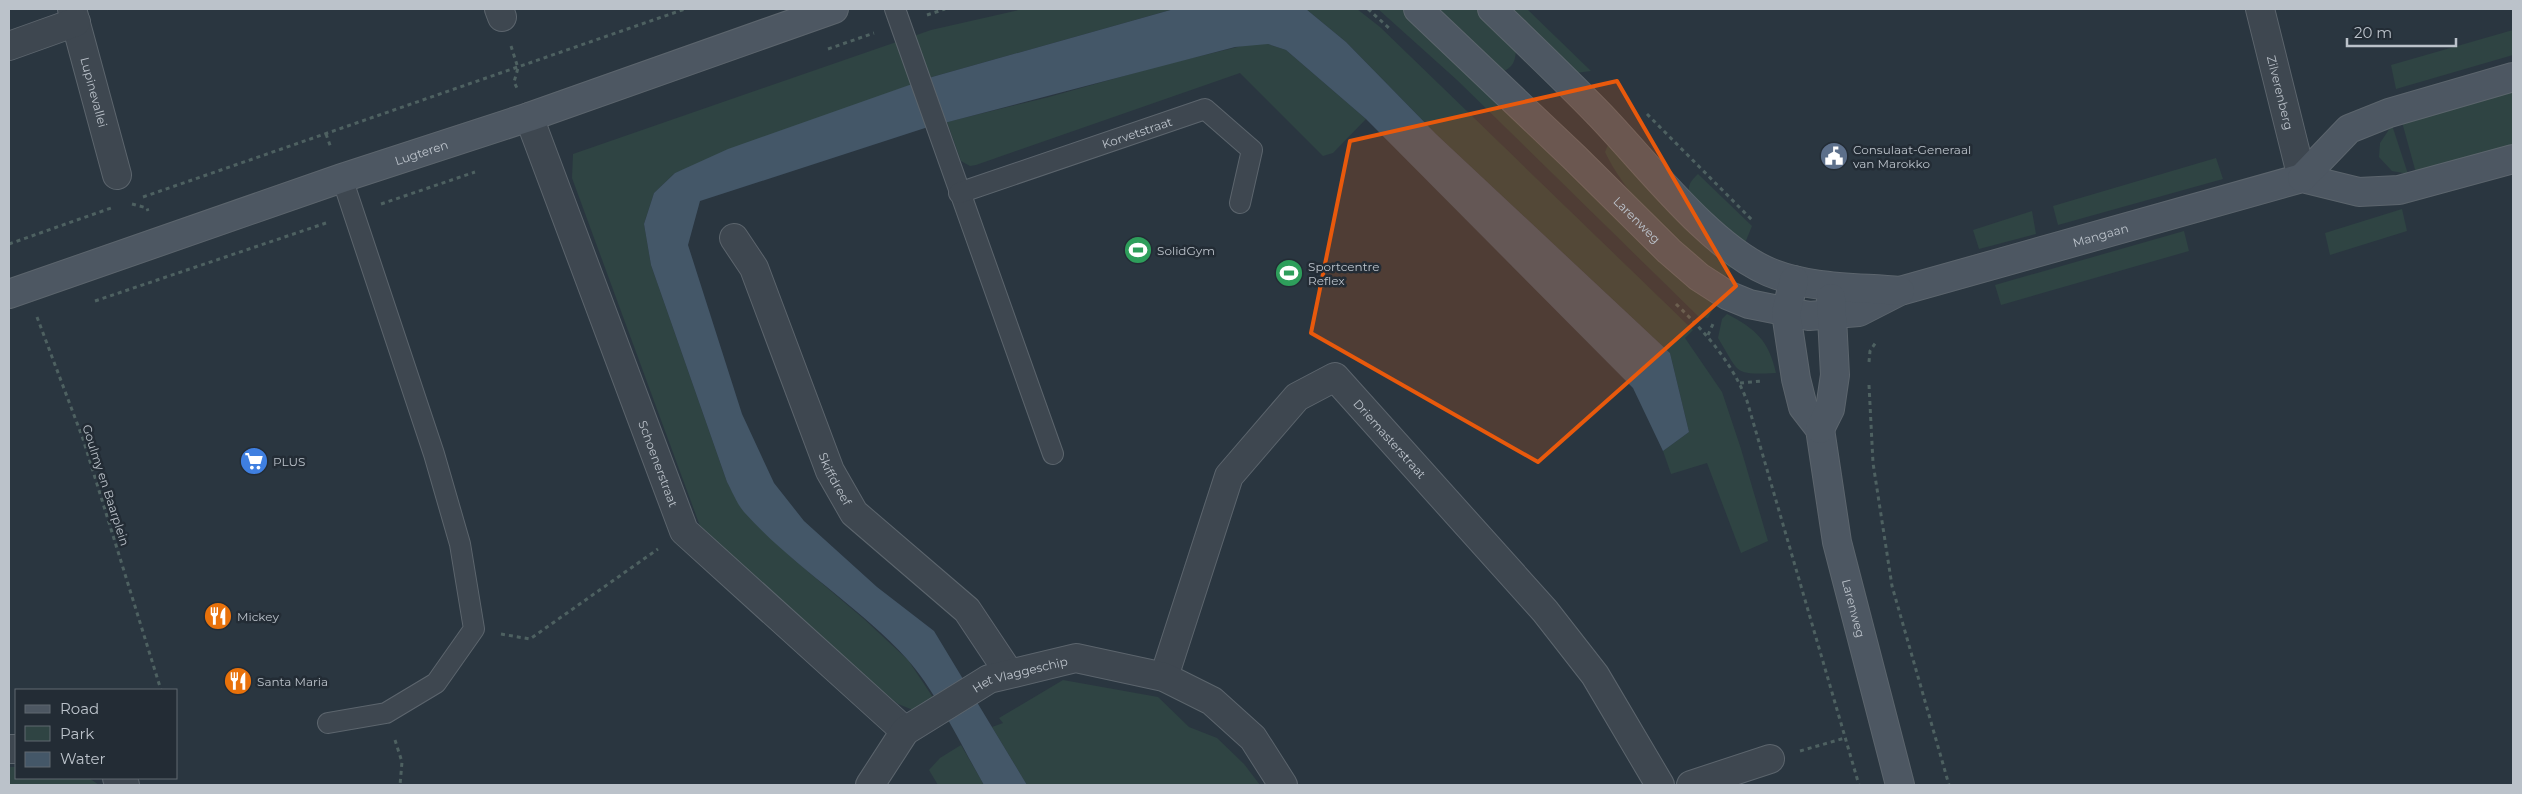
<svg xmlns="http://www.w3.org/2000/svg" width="2522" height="794" font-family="Montserrat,sans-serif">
<rect width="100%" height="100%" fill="#2a3640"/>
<g fill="#2f4443">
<polygon points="1023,9 1174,9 932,77 675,173 654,193 644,224 651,265 727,482 743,510 792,558 864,619 908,660 936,702 913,710 898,704 822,641 700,526 572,178 573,154 931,30"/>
<polygon points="1306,9 1357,9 1380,27 1693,330 1685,338 1722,392 1741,449 1768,541 1741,553 1707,463 1671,474 1663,451 1689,432 1670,353 1436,134 1346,42"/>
<polygon points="1378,9 1410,9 1717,301 1708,318 1699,317 1457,80"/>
<path d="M 1432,9 L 1477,9 L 1516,46 C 1516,59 1514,68 1501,72 Z"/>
<polygon points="1505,9 1527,9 1591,71 1576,73"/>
<polygon points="2513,30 2513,55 2396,89 2391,65"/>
<polygon points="1250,44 1268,44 1286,50 1366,119 1333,153 1323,156 1240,73 976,165 970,166 961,161 947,122 1049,97 1159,66"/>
<polygon points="2513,91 2513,145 2416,173 2402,122"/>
<polygon points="2392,125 2408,174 2392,171 2379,157 2380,143"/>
<path d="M 1608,145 L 1611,146 L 1699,239 L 1731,267 L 1723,281 C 1679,243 1631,205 1605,152 Z"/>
<polygon points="2216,158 2223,179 2058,225 2053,206"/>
<path d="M 1698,174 L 1752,226 L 1745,243 C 1733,235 1691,204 1689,191 C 1688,183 1693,179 1698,174 Z"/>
<polygon points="2402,209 2407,231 2330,255 2325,233"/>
<polygon points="2032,211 2036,234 1979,249 1973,230"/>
<polygon points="2184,231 2189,251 2001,305 1995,285"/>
<path d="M 1727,314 C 1756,329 1769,341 1776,373 C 1733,375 1740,374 1718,338 L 1722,319 Z"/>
<polygon points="1063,680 1158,697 1189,727 1217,738 1244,764 1260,785 1027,785 992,727 1003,723 999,718"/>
<polygon points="961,745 984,785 938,785 929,770 940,758"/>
<polygon points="9,767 16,767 16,778 89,778 99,785 9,785"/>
</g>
<path fill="#445768" d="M 1174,9 L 1306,9 L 1346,42 L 1436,134 L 1670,353 L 1689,432 L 1663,451 L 1633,388 L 1366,119 L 1286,50 L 1268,44 L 1235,47 L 925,128 L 700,201 L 688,245 L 742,414 L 774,483 L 804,521 L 877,587 L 934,631 L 1027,785 L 984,785 C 962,747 936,691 907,659 C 858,605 793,567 744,512 C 737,504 732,491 727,482 L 651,265 L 644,224 L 654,193 L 675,173 L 728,149 L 932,77 Z"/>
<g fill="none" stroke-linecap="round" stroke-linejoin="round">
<defs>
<g id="lane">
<polyline points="895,9 1053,454"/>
<path id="s1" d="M 959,193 L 1205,109 L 1252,150 L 1240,203"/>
<polyline points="328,723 386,713 436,683 474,629 460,544 434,454 342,178"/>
</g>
<g id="street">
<path id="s2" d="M 72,9 L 117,175"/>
<polyline points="499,9 502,17"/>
<path id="s3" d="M 2260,9 L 2302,178"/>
<polyline points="9,46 76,22"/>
<path id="s4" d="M 529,117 L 684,531 L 905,731"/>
<path id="s5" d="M 734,238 L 754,268 L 830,471 L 854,513 L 967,610 L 1009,673"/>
<path id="s6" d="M 1164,677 L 1229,476 L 1297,397 L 1335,377 L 1545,611 L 1595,675 L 1660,785"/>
<polyline points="9,749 16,749"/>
<polyline points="117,778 125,785"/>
<path id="s7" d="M 870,785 L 905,731 L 989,679 L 1076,658 L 1164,677 L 1212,701 L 1253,738 L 1283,785"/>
<polyline points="1691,785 1770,759"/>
</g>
<g id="secondary">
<path id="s8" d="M 1418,9 L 1575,158 L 1669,251 L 1699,277 L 1727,295 L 1749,304 L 1809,316 L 1859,312 L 1900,291 L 2302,178 L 2359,192 L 2399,190 L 2513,159"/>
<path d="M 1492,9 C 1527,43 1563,77 1597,112 C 1644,160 1708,246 1769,272 C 1810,289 1856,287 1900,291"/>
<polyline points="2302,178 2349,129 2389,113 2513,77"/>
<path id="s9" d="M 1794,280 L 1786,313 L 1796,379 L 1803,407 L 1820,429 L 1837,542 L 1900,785"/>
<path id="s10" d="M 9,294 L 342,178 L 529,117 L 834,9"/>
<polyline points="1820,429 1830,409 1835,375 1831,298"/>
</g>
</defs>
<use href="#lane" stroke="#5c656d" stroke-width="22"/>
<use href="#street" stroke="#5c656d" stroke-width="30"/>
<use href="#secondary" stroke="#5c656d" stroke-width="30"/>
<g stroke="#4e6161" stroke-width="3" stroke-dasharray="4 4" stroke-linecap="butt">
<polyline points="1368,9 1390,29"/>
<polyline points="927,15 945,9"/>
<polyline points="511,46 518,68 514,82 517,88"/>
<polyline points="828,49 874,33"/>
<polyline points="1647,114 1753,221"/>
<polyline points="326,134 331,148"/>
<polyline points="143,197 685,9"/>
<polyline points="132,204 147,208 148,211"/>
<polyline points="381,204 475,172"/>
<polyline points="9,244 111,208"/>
<polyline points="95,301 326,223"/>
<path d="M 1676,304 C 1705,332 1732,362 1747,401 L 1859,785"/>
<polyline points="37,317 83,439 161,690"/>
<polyline points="1708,335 1713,324"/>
<polyline points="1869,362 1870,351 1876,342"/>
<polyline points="1740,383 1762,381"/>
<polyline points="1869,385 1873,463 1892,586 1949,785"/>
<polyline points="501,634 530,639 658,549"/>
<polyline points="395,740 402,762 400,785"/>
<polyline points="1800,751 1845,738"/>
</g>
<use href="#lane" stroke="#3e4750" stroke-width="20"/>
<use href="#street" stroke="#3e4750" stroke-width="28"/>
<use href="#secondary" stroke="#4d5762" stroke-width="28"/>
</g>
<path fill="#e8590c" fill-opacity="0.2" stroke="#e8590c" stroke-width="4" stroke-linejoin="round" d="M 1617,81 L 1736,286 L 1538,462 L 1311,333 L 1350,141 Z"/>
<defs>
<symbol id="civic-disc" viewBox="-11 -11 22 22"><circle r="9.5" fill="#5c6f8a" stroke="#232c35"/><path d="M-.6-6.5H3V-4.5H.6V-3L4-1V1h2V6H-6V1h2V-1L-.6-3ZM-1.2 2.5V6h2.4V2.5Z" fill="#fff"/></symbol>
<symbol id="stadium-disc" viewBox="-11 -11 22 22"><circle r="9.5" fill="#2e9e5b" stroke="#232c35"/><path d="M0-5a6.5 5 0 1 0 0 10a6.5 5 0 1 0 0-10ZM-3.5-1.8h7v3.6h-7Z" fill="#fff"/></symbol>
<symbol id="supermarket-disc" viewBox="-11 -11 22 22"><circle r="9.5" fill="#3f7fe0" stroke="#232c35"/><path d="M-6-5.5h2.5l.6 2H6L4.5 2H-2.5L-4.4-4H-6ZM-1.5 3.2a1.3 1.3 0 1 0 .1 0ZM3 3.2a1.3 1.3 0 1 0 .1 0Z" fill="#fff"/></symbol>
<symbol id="restaurant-disc" viewBox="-11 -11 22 22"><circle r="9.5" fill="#e8710a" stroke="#232c35"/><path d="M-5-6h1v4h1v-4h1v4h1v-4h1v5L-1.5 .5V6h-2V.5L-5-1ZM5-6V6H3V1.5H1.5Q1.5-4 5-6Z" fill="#fff"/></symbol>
</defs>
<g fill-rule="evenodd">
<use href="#civic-disc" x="1818" y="140" width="32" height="32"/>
<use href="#stadium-disc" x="1122" y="234" width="32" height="32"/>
<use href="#stadium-disc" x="1273" y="257" width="32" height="32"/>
<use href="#supermarket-disc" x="238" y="445" width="32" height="32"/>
<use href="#restaurant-disc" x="202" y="600" width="32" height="32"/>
<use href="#restaurant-disc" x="222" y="665" width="32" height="32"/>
</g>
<g text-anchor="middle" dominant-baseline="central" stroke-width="5" stroke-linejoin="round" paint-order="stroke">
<g font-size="12" fill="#bbc2ca" stroke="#232c35">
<text stroke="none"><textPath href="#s2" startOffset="86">Lupinevallei</textPath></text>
<text stroke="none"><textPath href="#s3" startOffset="86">Zilverenberg</textPath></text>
<text stroke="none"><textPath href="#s1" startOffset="188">Korvetstraat</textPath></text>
<text stroke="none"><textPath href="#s10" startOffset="436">Lugteren</textPath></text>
<text stroke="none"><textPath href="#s8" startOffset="304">Larenweg</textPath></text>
<text stroke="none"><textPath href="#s8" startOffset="811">Mangaan</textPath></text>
<text stroke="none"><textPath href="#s6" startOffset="441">Driemasterstraat</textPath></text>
<text stroke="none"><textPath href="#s4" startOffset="370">Schoenerstraat</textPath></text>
<text stroke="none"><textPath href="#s5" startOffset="262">Skiffdreef</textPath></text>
<text transform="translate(106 485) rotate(72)">Goulmy en Baarplein</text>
<text stroke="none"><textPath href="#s9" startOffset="340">Larenweg</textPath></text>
<text stroke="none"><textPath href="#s7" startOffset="194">Het Vlaggeschip</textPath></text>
</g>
<g font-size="12" fill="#bbc2ca" stroke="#232c35" text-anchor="start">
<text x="1853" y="149">Consulaat-Generaal<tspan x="1853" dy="14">van Marokko</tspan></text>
<text x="1157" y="250">SolidGym</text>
<text x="1308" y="266">Sportcentre<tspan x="1308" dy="14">Reflex</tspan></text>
<text x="273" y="461">PLUS</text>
<text x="237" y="616">Mickey</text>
<text x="257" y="681">Santa Maria</text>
</g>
</g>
<rect width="2522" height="794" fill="none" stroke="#bbc2ca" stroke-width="20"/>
<rect x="15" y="689" width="162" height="90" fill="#232c35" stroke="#606871"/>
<rect x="25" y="705" width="25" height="8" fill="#4d5762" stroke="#606871"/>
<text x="60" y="714" font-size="15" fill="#bbc2ca">Road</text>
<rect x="25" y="726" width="25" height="15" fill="#2f4443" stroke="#606871"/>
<text x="60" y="739" font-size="15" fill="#bbc2ca">Park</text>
<rect x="25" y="752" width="25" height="15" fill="#445768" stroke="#606871"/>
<text x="60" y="764" font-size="15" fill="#bbc2ca">Water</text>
<path d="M2347 38v8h109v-8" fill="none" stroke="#bbc2ca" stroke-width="2.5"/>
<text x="2354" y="38" font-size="15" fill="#bbc2ca" stroke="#232c35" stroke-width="4" paint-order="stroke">20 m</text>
</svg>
